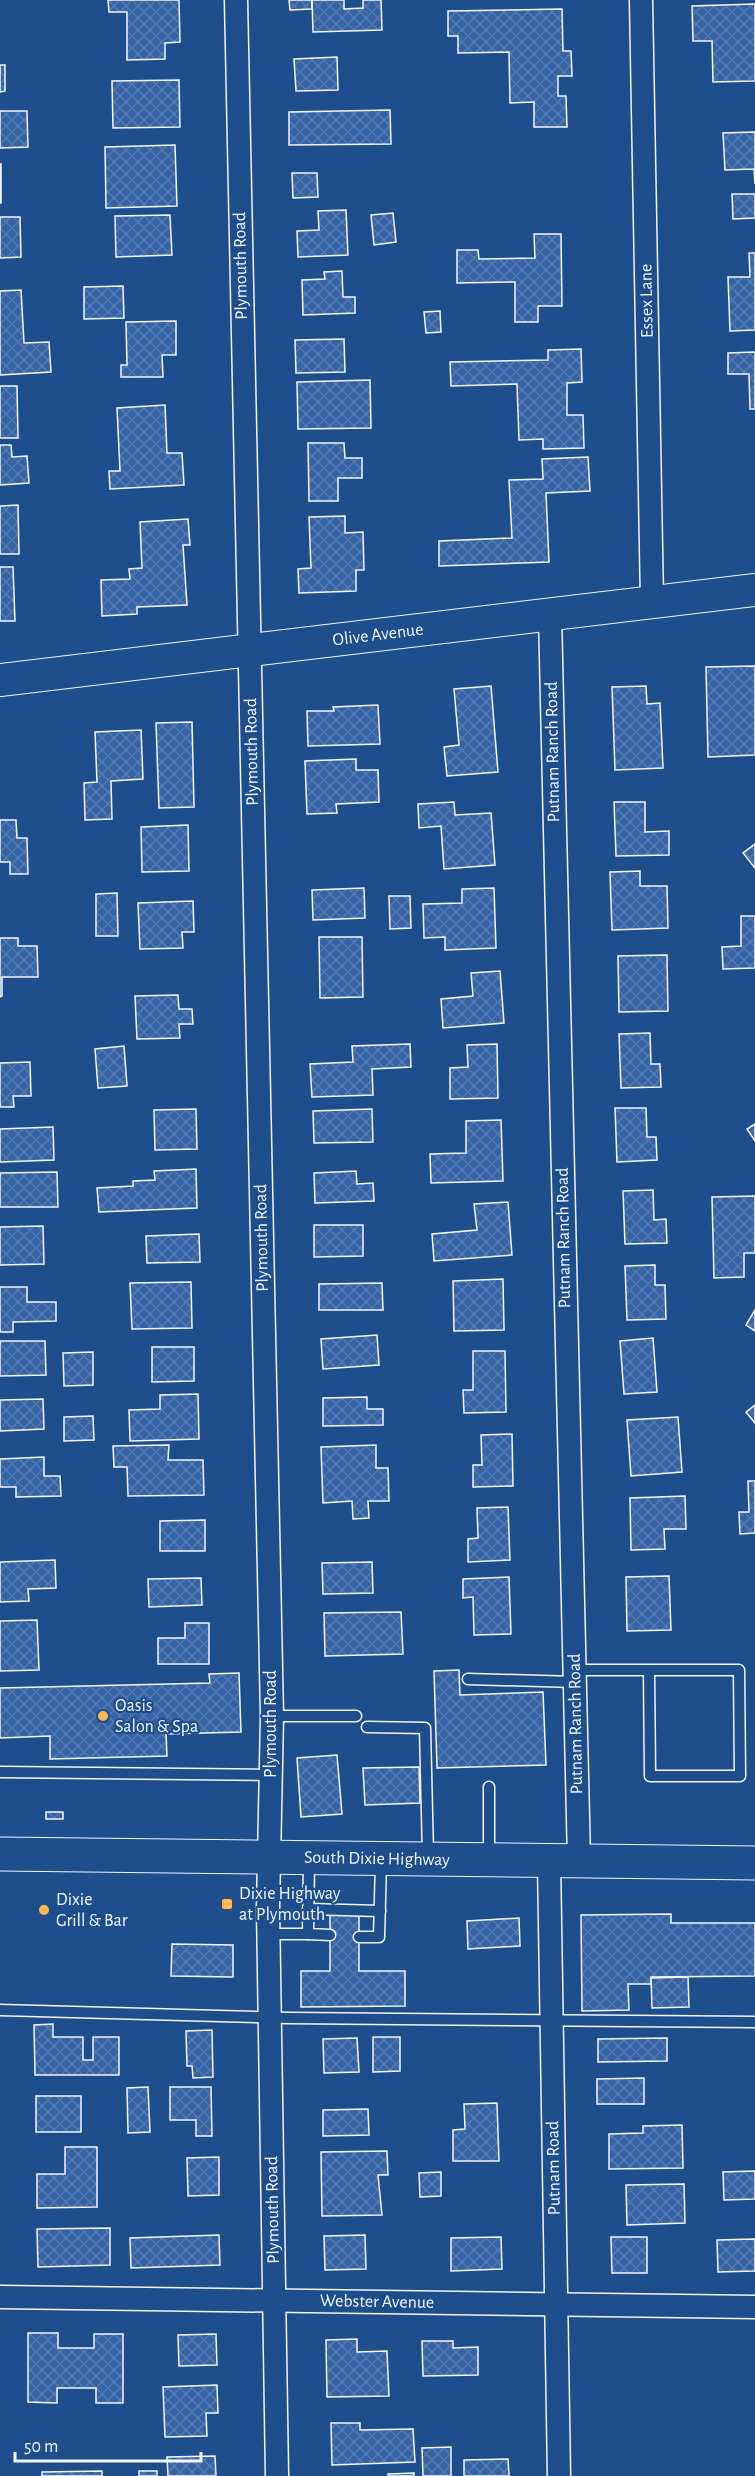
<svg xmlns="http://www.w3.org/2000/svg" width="755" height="2476" font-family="'Alegreya Sans',sans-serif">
<defs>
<pattern id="building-cross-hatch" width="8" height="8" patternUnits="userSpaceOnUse" patternTransform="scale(1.5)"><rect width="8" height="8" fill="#3563a3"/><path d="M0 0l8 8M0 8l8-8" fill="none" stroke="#537ab1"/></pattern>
</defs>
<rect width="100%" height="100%" fill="#1f4e8c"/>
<g fill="url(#building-cross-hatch)" stroke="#f2f6ff" stroke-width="1.5">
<polygon points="108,0 179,0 180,42 165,43 165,59 127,60 127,12 109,12"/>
<polygon points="289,0 312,0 312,9 290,10"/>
<polygon points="312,0 344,0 344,9 363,8 363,0 381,0 382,30 313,32"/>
<polygon points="755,4 755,81 713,82 712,41 693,41 692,6"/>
<polygon points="562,9 563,51 571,51 572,76 558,76 558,96 566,96 567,127 534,127 534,102 510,103 509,52 458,53 458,36 448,36 448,11"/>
<polygon points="337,57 338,90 296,91 294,59"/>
<polygon points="0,65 5,65 5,91 0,92"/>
<polygon points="179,80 180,127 113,128 112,81"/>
<polygon points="390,110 391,144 289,145 289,112"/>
<polygon points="0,111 27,111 28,147 0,148"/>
<polygon points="755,132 755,184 754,169 725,170 723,133"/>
<polygon points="175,145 177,206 106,208 105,147"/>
<polygon points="1,164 1,203 0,203 0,164"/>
<polygon points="292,173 317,173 318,197 293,198"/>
<polygon points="732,194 755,194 755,218 733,219"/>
<polygon points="346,210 348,255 298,257 297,231 319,230 318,211"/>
<polygon points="393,213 396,242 374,245 371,215"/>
<polygon points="170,215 172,255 116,257 115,216"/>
<polygon points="0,217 20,217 21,257 0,258"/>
<polygon points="534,234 561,234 562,306 538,306 538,322 515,322 515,282 457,283 457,250 478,250 479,259 535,258"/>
<polygon points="749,253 755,253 755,330 730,331 728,277 750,277"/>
<polygon points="342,271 343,297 355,297 355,313 303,315 302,280 325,279 324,272"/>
<polygon points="123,286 124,318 84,319 84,287"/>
<polygon points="21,290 24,343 49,342 51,372 0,375 0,291"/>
<polygon points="440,311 441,332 426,333 424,312"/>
<polygon points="176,321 176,355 162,355 163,377 121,377 121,365 127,365 126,322"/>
<polygon points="344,339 345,372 296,373 295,340"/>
<polygon points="581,349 582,382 567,383 567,415 583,415 584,448 543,449 543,439 519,440 517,384 451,386 450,362 548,360 548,350"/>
<polygon points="755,352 755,409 750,409 749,374 728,374 728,353"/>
<polygon points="370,380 371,428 298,429 297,382"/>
<polygon points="0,386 17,386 18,438 0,438"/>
<polygon points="165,405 167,453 182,453 184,485 110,489 109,471 120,471 117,408"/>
<polygon points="308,443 344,443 345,458 362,458 362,478 338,478 338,501 309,501"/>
<polygon points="0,445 11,445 12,457 27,456 29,483 0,485"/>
<polygon points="588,457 590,491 546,493 549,562 439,566 439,541 512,538 509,480 543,479 542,459"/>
<polygon points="18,505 19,554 0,554 0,506"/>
<polygon points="345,516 345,533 363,532 364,570 356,570 356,591 299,593 298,569 311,568 309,517"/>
<polygon points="188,519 190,545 183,545 187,605 137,607 137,614 102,616 101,580 130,579 129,569 142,568 140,522"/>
<polygon points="0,567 13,567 15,621 0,621"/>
<polygon points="755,666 755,755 708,757 706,667"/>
<polygon points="491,686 498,772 447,776 444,747 459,745 454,689"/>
<polygon points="646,686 647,704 660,703 663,768 615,770 612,687"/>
<polygon points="378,705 380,744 308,746 307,711 334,711 333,707"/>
<polygon points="192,722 194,807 159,808 156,723"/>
<polygon points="141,730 143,779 111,781 112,819 85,820 84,783 97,782 95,732"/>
<polygon points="356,759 356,770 378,770 379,802 336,804 337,813 307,814 305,761"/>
<polygon points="454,802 455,815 491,813 495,865 444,869 441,826 419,828 418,804"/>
<polygon points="614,802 645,802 645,832 669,831 669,855 616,856"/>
<polygon points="0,820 16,820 17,838 27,838 28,874 10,874 10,862 0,862"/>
<polygon points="188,825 189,871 142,872 141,827"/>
<polygon points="755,844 755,868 743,853"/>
<polygon points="640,871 640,886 667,886 668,928 612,930 610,872"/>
<polygon points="364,888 365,918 313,920 312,890"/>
<polygon points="494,888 496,948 445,950 445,937 424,938 423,904 462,903 462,889"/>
<polygon points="117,893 118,936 96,936 96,894"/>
<polygon points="389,896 410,896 411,928 390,929"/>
<polygon points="193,901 194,932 182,932 183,948 140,949 138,903"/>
<polygon points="741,916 755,916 755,968 723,969 722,947 741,946"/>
<polygon points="319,937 362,937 363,997 320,998"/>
<polygon points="0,938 18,938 18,946 37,946 38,977 2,977 2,996 0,997"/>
<polygon points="667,955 668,1011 619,1012 618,956"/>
<polygon points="500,971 504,1023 443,1028 441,999 473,996 471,973"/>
<polygon points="178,995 179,1009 192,1009 193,1024 179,1024 180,1038 137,1039 135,996"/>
<polygon points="650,1033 651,1064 660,1064 661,1087 621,1088 619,1034"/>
<polygon points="410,1044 411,1067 372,1069 373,1095 312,1097 310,1064 353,1062 352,1046"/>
<polygon points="497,1044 498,1098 450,1099 450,1068 468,1067 467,1045"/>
<polygon points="124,1046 127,1086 98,1088 95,1049"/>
<polygon points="30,1062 31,1096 13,1096 14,1107 0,1107 0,1063"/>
<polygon points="615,1108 646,1108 647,1137 656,1137 657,1160 617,1162"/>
<polygon points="196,1109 197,1149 155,1150 154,1110"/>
<polygon points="372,1109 373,1142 314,1143 313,1111"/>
<polygon points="501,1120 503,1181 431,1183 430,1154 466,1153 466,1121"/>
<polygon points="755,1124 755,1141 747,1129"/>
<polygon points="53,1127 54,1160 0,1162 0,1129"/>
<polygon points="196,1169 197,1208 99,1212 97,1188 133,1186 133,1181 155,1180 154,1171"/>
<polygon points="356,1171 357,1184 373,1183 374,1201 315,1203 314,1173"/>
<polygon points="57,1172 58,1207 0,1207 0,1173"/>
<polygon points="653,1190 654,1220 666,1219 667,1243 625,1244 623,1191"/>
<polygon points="755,1196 755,1253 744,1253 744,1277 714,1278 712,1197"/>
<polygon points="508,1202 512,1255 434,1261 432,1234 477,1230 474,1204"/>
<polygon points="314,1225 363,1225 363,1256 314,1257"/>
<polygon points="43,1226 44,1264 0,1265 0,1227"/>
<polygon points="199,1234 200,1262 147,1263 146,1236"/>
<polygon points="655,1265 655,1285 665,1285 666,1319 627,1320 625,1266"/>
<polygon points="503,1279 504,1330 454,1331 453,1281"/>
<polygon points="191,1282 192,1328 132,1329 130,1283"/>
<polygon points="382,1283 383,1310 319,1310 319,1284"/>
<polygon points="0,1287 27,1287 27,1302 56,1302 56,1321 13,1322 13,1332 0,1332"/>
<polygon points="755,1310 755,1331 746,1325"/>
<polygon points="377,1335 379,1365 323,1369 321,1339"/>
<polygon points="653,1338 657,1392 624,1394 620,1341"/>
<polygon points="0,1341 45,1341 46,1375 0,1376"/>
<polygon points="152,1347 194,1347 194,1381 152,1382"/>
<polygon points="473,1351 505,1351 506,1412 464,1413 463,1390 473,1390"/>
<polygon points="93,1352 93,1385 64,1386 63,1353"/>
<polygon points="198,1394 199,1439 130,1441 129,1410 160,1409 160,1395"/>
<polygon points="367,1397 367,1409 383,1409 383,1425 323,1426 323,1398"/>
<polygon points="43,1399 44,1429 0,1431 0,1400"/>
<polygon points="755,1405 755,1423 746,1412"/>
<polygon points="93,1416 94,1440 64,1441 64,1417"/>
<polygon points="678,1417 682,1472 631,1476 627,1420"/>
<polygon points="512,1434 513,1486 473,1487 473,1465 482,1465 481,1435"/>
<polygon points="169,1445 168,1460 203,1460 204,1495 128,1496 127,1467 114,1467 113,1446"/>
<polygon points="376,1445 376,1468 388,1468 389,1501 368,1501 369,1518 353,1519 352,1501 323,1503 321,1447"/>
<polygon points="44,1457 44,1476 60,1476 61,1496 16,1497 16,1487 0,1487 0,1459"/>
<polygon points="748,1481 755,1481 755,1533 740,1534 739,1512 749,1512"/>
<polygon points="685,1496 686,1529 664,1529 665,1549 631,1550 630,1498"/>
<polygon points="508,1507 510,1560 468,1562 468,1539 478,1538 477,1508"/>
<polygon points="205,1520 205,1551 160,1551 160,1521"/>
<polygon points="55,1560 56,1588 28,1589 29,1601 0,1602 0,1562"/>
<polygon points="372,1562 373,1593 323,1594 322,1563"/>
<polygon points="669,1576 671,1630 627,1631 626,1577"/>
<polygon points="509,1577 511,1634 474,1635 473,1597 463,1598 463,1579"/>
<polygon points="201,1578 202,1605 149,1607 148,1579"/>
<polygon points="401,1612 403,1654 325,1656 324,1613"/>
<polygon points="37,1620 39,1670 0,1671 0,1621"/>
<polygon points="185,1623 209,1623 209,1664 158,1664 158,1638 185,1638"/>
<polygon points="459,1670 460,1695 543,1692 546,1765 437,1768 434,1671"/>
<polygon points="239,1673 241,1732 166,1734 167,1756 50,1759 50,1736 0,1738 0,1688 210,1683 209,1674"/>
<polygon points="337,1755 342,1814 301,1817 297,1758"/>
<polygon points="419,1767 420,1803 365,1805 363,1768"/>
<rect x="46" y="1812" width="17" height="7"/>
<polygon points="330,1914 359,1914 359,1971 405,1971 405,2006 301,2007 301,1971 330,1971"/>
<polygon points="671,1914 671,1923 755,1923 755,1976 651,1977 651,1984 628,1984 629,2010 582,2011 581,1915"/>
<polygon points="519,1918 520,1946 468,1949 467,1921"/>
<polygon points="172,1944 233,1945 233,1977 171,1976"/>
<polygon points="688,1977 689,2007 652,2008 651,1978"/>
<polygon points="53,2024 53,2037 83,2037 83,2060 93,2060 93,2037 119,2037 119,2075 35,2075 34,2025"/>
<polygon points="212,2030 213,2077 193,2078 192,2066 187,2066 186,2031"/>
<polygon points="373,2037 400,2037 400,2071 373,2072"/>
<polygon points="357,2038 359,2072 324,2073 323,2039"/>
<polygon points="667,2038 667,2061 598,2062 598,2039"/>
<polygon points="644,2078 644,2104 597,2104 597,2079"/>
<polygon points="148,2087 150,2132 128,2133 127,2088"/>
<polygon points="170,2087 211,2087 212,2136 196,2136 196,2120 170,2120"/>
<rect x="36" y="2096" width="45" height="36"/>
<polygon points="497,2103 499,2161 453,2161 453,2130 465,2129 464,2104"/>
<polygon points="368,2109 369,2135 323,2136 323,2110"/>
<polygon points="682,2125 683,2168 609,2169 609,2134 643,2133 643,2126"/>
<polygon points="65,2147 97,2147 97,2207 37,2208 37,2174 65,2174"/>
<polygon points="387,2151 388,2175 378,2175 382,2215 322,2216 321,2152"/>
<polygon points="219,2157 219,2195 188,2196 187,2158"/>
<polygon points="755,2171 755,2199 724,2200 723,2172"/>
<polygon points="441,2172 441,2196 420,2197 419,2173"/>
<polygon points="684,2184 685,2223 627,2225 626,2185"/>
<polygon points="110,2228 110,2265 38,2267 37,2229"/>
<polygon points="219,2235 220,2265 131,2268 130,2238"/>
<polygon points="365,2235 366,2269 325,2270 324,2236"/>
<polygon points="501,2237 502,2269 451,2271 451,2238"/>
<polygon points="611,2237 647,2237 647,2273 612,2273"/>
<polygon points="755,2239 755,2271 718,2272 717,2240"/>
<polygon points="28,2333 58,2333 58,2348 94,2348 94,2334 123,2334 123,2403 96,2403 96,2388 57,2388 57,2403 28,2402"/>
<polygon points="216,2334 217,2365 179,2366 178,2335"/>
<polygon points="357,2339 357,2352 387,2351 389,2396 327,2397 326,2340"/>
<polygon points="422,2341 453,2341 453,2348 478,2347 478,2375 423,2376"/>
<polygon points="217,2385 218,2413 206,2413 207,2436 165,2437 163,2387"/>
<polygon points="331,2423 360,2423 360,2430 413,2429 415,2462 332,2465"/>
<polygon points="451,2447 451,2476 423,2476 422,2448"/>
<polygon points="215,2456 216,2476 168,2476 167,2457"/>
<polygon points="508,2459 509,2476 464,2476 464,2460"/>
<polygon points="102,2471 102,2476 42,2476 42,2472"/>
<rect x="139" y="2471" width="18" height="5"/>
<polygon points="414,2473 414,2476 388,2476 388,2474"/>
</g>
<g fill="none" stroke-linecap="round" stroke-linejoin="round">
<defs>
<g id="lane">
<polyline points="575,1670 739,1670 740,1776 650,1776 649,1670"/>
<polyline points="468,1679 575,1682"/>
<polyline points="272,1716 356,1716"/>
<polyline points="367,1727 425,1728 428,1856"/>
<polyline points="0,1772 271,1775"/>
<polyline points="489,1857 489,1787"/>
<polyline points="309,1861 308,1934 330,1935"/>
<polyline points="308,1909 380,1911"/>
<polyline points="268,1934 308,1934"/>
<polyline points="359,1937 379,1937 381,1862"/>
<polyline points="0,2010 289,2018 755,2022"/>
</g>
<g id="street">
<polyline points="236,0 272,1716 268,1908 277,2476"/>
<polyline points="641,0 652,602"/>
<polyline points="550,615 579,1861"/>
<polyline points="549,1861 559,2476"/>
<polyline points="0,2297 755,2307"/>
</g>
<polyline id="secondary" points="0,680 755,590"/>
<polyline id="primary" points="0,1854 755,1863"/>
</defs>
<use href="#lane" stroke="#f2f6ff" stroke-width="13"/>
<use href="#street" stroke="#f2f6ff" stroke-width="25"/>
<use href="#secondary" stroke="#f2f6ff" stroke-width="34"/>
<use href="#primary" stroke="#f2f6ff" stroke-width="35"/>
<use href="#lane" stroke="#1f4e8c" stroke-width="10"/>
<use href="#street" stroke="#1f4e8c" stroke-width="22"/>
<use href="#secondary" stroke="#1f4e8c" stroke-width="32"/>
<use href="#primary" stroke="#1f4e8c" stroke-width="33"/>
</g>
<g fill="#ffb74d" stroke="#1f4e8c" stroke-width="2">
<circle cx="103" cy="1716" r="6"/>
<rect x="221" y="1898" width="12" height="12" rx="3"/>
<circle cx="44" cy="1910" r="6"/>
</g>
<g text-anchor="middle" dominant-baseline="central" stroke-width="4.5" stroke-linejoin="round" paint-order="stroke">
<g font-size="18" fill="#f2f6ff" stroke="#1f4e8c">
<text transform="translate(241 266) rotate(-91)">Plymouth Road</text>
<text transform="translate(647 301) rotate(-91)">Essex Lane</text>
<text transform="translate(378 635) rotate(-7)">Olive Avenue</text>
<text transform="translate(252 752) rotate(-91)">Plymouth Road</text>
<text transform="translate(553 752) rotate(-91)">Putnam Ranch Road</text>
<text transform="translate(262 1238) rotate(-91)">Plymouth Road</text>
<text transform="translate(564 1238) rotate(-91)">Putnam Ranch Road</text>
<text transform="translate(271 1724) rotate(-90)">Plymouth Road</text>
<text transform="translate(576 1724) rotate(-91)">Putnam Ranch Road</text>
<text transform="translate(377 1859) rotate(1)">South Dixie Highway</text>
<text transform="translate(554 2168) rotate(-91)">Putnam Road</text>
<text transform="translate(273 2210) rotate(-91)">Plymouth Road</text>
<text transform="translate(377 2302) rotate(1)">Webster Avenue</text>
</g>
<g font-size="18" fill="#f2f6ff" stroke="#1f4e8c" text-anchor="start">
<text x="115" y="1706">Oasis<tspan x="115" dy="21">Salon &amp; Spa</tspan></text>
<text x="239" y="1894">Dixie Highway<tspan x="239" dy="21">at Plymouth</tspan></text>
<text x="56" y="1900">Dixie<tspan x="56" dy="21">Grill &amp; Bar</tspan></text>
</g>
</g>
<path d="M15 2452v9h186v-9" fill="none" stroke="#f2f6ff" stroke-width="3"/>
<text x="24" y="2452" font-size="18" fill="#f2f6ff" stroke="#1f4e8c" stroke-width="4.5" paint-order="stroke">50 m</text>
</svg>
